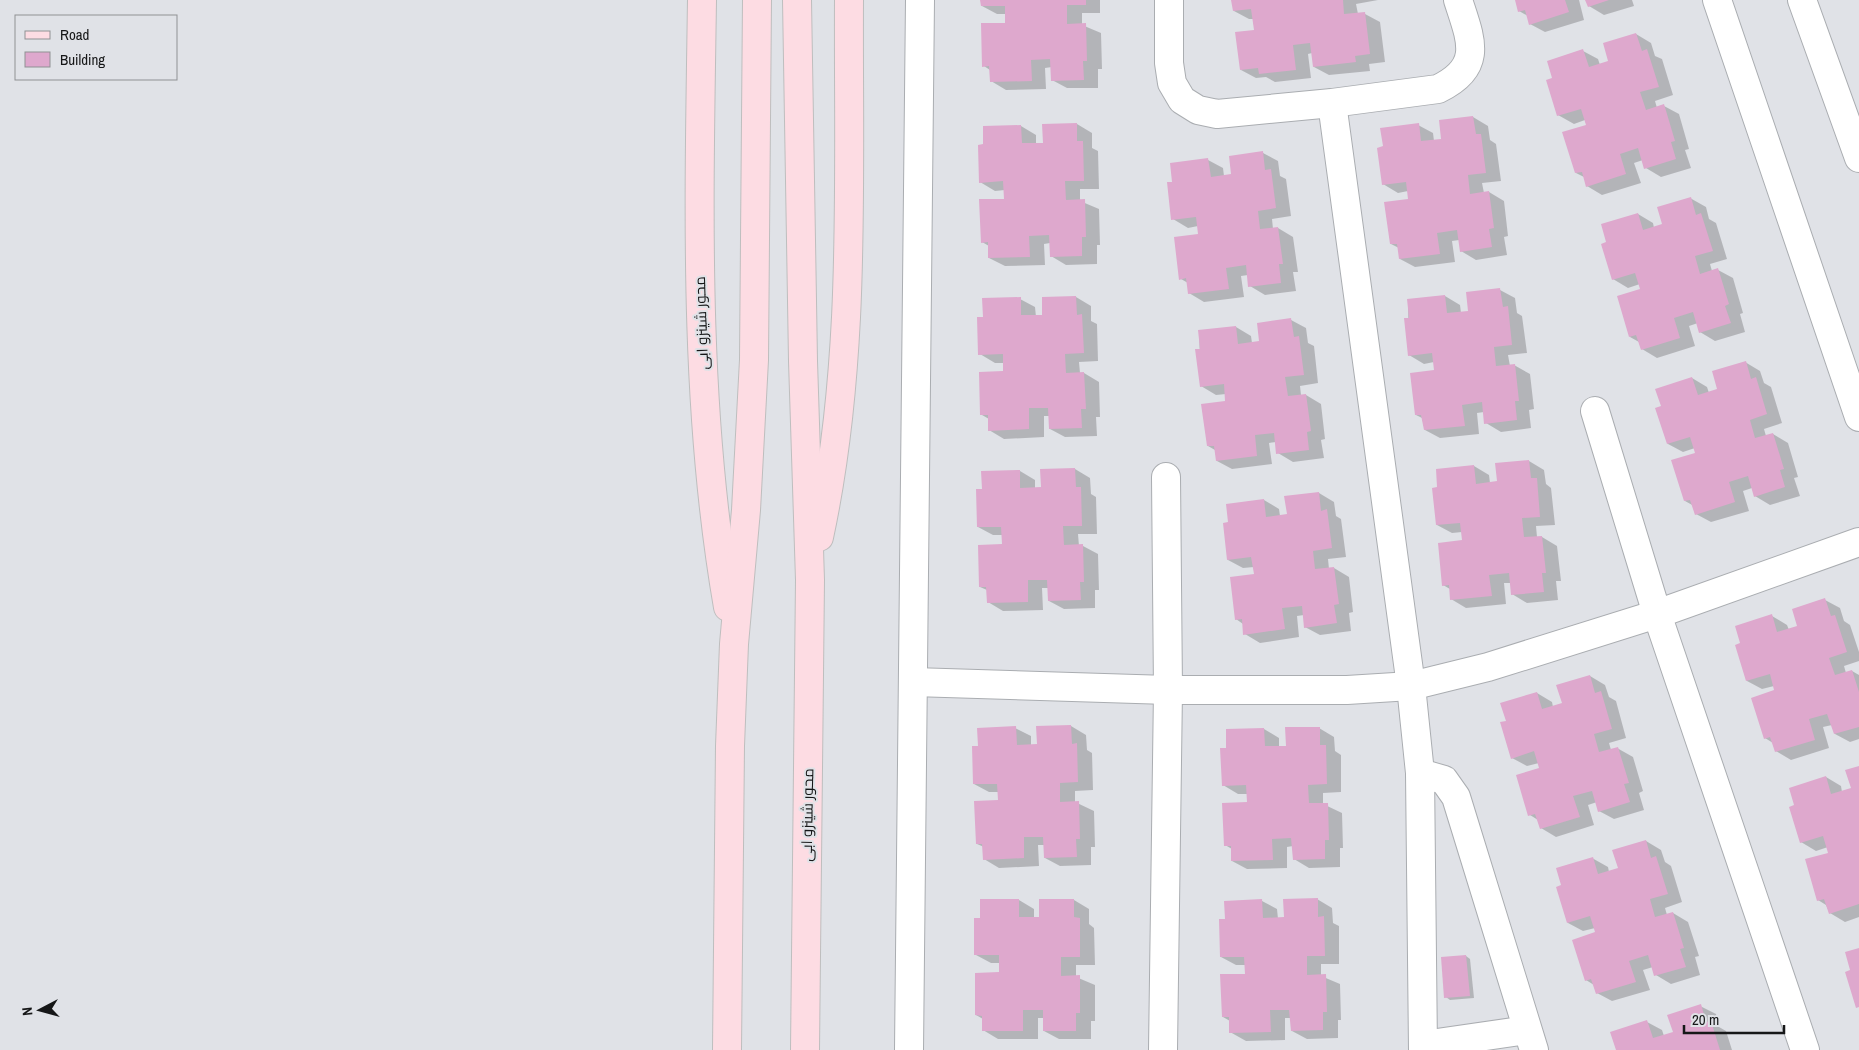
<svg xmlns="http://www.w3.org/2000/svg" width="1859" height="1050" font-family="'Archivo Narrow',Cairo,sans-serif">
<rect width="100%" height="100%" fill="#e0e2e7"/>
<g fill="#0003">
<polygon points="982,0 1100,0 1100,13 1082,13 1082,25 1101,33 1102,69 1098,69 1098,88 1067,88 1052,80 1052,67 1045,68 1046,89 1006,90 991,81 990,70 984,66 1006,24 1006,14 997,14 982,6"/>
<polygon points="1233,0 1378,0 1356,4 1358,14 1365,14 1380,22 1385,62 1369,64 1370,71 1329,75 1314,67 1312,53 1308,54 1311,78 1275,82 1266,77 1256,78 1241,70 1255,31 1253,19 1249,19 1234,11"/>
<polygon points="1516,0 1579,0 1584,20 1545,32 1530,24 1528,16 1519,11"/>
<polygon points="1587,0 1632,0 1634,6 1604,15 1589,6"/>
<polygon points="1636,34 1651,43 1655,56 1662,59 1673,95 1655,101 1657,108 1664,106 1679,114 1689,149 1685,150 1691,168 1661,177 1646,168 1643,160 1634,163 1641,183 1602,195 1587,186 1584,177 1576,173 1587,126 1585,120 1574,124 1558,115 1553,79 1583,51 1598,59 1600,65 1610,62"/>
<polygon points="1473,117 1488,126 1490,140 1496,144 1501,181 1482,183 1484,193 1489,192 1504,201 1508,236 1504,237 1507,255 1476,260 1461,251 1459,240 1452,241 1455,262 1415,267 1400,259 1399,248 1391,244 1410,200 1408,191 1398,193 1383,184 1384,147 1418,125 1433,133 1434,141 1443,140"/>
<polygon points="1077,124 1092,133 1092,148 1098,151 1099,189 1080,189 1080,201 1099,209 1100,245 1097,245 1097,264 1066,265 1051,256 1050,243 1044,244 1045,265 1005,266 989,258 989,246 982,242 1005,200 1005,190 995,191 980,182 985,145 1021,126 1036,135 1036,144 1044,144"/>
<polygon points="1263,153 1278,161 1280,176 1286,179 1291,216 1272,219 1273,229 1278,228 1293,237 1298,272 1293,272 1296,291 1265,295 1250,286 1248,275 1241,276 1244,297 1204,302 1189,293 1188,283 1181,279 1199,235 1198,226 1188,228 1173,219 1174,183 1208,160 1223,168 1224,176 1232,175 1230,157"/>
<polygon points="1690,198 1706,207 1709,219 1716,223 1727,259 1710,264 1712,271 1718,270 1733,278 1743,313 1740,314 1745,332 1715,341 1700,332 1698,323 1689,326 1695,346 1657,358 1642,349 1639,342 1630,337 1641,290 1640,284 1628,288 1613,279 1608,243 1638,214 1653,223 1654,228 1664,225"/>
<polygon points="1500,290 1515,298 1517,313 1522,316 1527,353 1508,355 1510,366 1514,365 1530,374 1534,409 1529,410 1531,428 1501,432 1486,423 1484,412 1477,413 1479,434 1440,438 1425,430 1422,418 1416,415 1435,371 1434,362 1424,364 1409,355 1408,300 1445,296 1460,305 1461,313 1469,312"/>
<polygon points="1076,297 1091,306 1091,321 1097,324 1098,361 1079,362 1080,373 1084,373 1099,382 1100,417 1096,417 1097,436 1065,437 1050,429 1050,416 1044,416 1044,437 1004,439 989,430 989,419 982,415 1005,373 1004,363 995,363 980,354 984,318 1020,299 1035,307 1036,317 1043,317 1043,298"/>
<polygon points="1291,320 1306,328 1308,343 1314,346 1318,383 1300,386 1301,395 1306,395 1321,404 1325,439 1321,440 1324,458 1293,462 1278,453 1276,442 1269,443 1272,464 1232,469 1217,461 1215,450 1208,446 1227,402 1226,394 1216,395 1201,386 1199,331 1236,327 1251,336 1252,343 1260,342"/>
<polygon points="1745,362 1760,371 1764,383 1771,387 1782,423 1764,429 1766,436 1773,434 1788,443 1798,477 1794,478 1800,496 1770,505 1755,496 1752,488 1743,491 1749,511 1711,522 1696,514 1694,506 1685,501 1696,454 1695,448 1683,452 1668,444 1663,407 1692,378 1707,387 1709,393 1719,390"/>
<polygon points="1529,461 1544,470 1546,484 1551,488 1555,525 1536,526 1537,537 1542,537 1557,546 1561,581 1556,581 1558,600 1527,603 1512,594 1511,583 1504,583 1506,604 1466,608 1451,599 1450,589 1443,585 1463,541 1462,532 1452,533 1437,525 1439,488 1474,466 1489,475 1490,483 1498,483"/>
<polygon points="1075,469 1090,478 1091,494 1096,497 1097,534 1078,534 1079,546 1083,546 1098,554 1099,590 1095,590 1095,608 1064,609 1049,601 1048,588 1042,588 1043,610 1003,611 988,602 987,590 980,587 1003,545 1003,535 993,535 978,527 983,491 1020,471 1035,480 1035,489 1042,489"/>
<polygon points="1319,493 1334,502 1336,516 1341,519 1346,557 1328,559 1329,569 1334,568 1349,577 1353,612 1349,613 1351,631 1320,635 1305,627 1304,615 1297,616 1299,637 1260,643 1245,634 1243,624 1236,619 1255,575 1254,567 1243,568 1228,560 1230,523 1264,500 1279,509 1280,516 1288,515"/>
<polygon points="1825,600 1840,608 1844,621 1850,625 1859,652 1859,661 1844,666 1846,673 1852,671 1859,675 1859,739 1850,742 1835,734 1832,725 1823,727 1829,748 1791,760 1776,751 1773,743 1765,738 1776,691 1774,686 1762,689 1747,681 1742,644 1772,616 1787,625 1789,630 1798,627"/>
<polygon points="1590,676 1605,685 1609,697 1616,701 1626,738 1609,743 1611,750 1617,748 1633,757 1643,791 1639,793 1644,810 1614,819 1599,811 1597,802 1588,805 1594,825 1556,837 1541,828 1538,820 1530,815 1541,768 1539,763 1527,766 1512,758 1507,721 1537,693 1552,702 1553,707 1564,704"/>
<polygon points="1071,726 1086,735 1087,750 1092,753 1093,790 1075,791 1075,802 1094,811 1095,847 1091,847 1091,865 1060,866 1045,858 1045,845 1038,845 1039,866 999,868 984,859 984,847 977,844 999,802 999,792 989,792 974,784 979,747 1015,728 1031,736 1031,746 1038,746"/>
<polygon points="1319,728 1334,737 1335,751 1341,755 1341,792 1323,793 1323,804 1342,813 1343,848 1340,848 1340,867 1309,868 1294,859 1293,846 1287,847 1287,868 1247,869 1232,861 1232,849 1225,845 1248,804 1247,794 1238,794 1223,785 1228,749 1264,729 1279,738 1279,747 1287,747"/>
<polygon points="1859,767 1859,917 1845,922 1830,913 1826,905 1818,900 1830,853 1828,847 1816,851 1801,842 1795,806 1826,777 1841,786 1842,792 1852,789"/>
<polygon points="1646,841 1661,850 1665,862 1671,866 1682,902 1665,908 1667,915 1673,913 1688,922 1699,956 1695,957 1700,975 1671,984 1656,975 1653,967 1643,970 1650,990 1612,1001 1597,993 1594,985 1586,980 1597,933 1595,928 1583,931 1568,923 1563,886 1592,858 1608,867 1609,872 1619,869"/>
<polygon points="1317,899 1332,908 1333,923 1339,926 1339,964 1321,964 1321,976 1340,984 1341,1020 1338,1020 1338,1038 1307,1039 1292,1031 1291,1018 1285,1018 1285,1040 1246,1041 1230,1032 1230,1021 1223,1017 1246,975 1246,965 1236,965 1221,957 1226,921 1262,901 1277,909 1278,919 1285,919"/>
<polygon points="1019,900 1034,909 1034,918 1040,918 1041,900 1074,900 1089,909 1089,924 1094,928 1095,965 1076,965 1076,977 1095,985 1095,1021 1091,1021 1091,1039 1059,1039 1044,1031 1044,1018 1038,1018 1038,1039 998,1039 983,1030 983,1019 976,1015 1000,974 1000,963 991,963 976,955 982,919"/>
<polygon points="1466,956 1470,959 1474,998 1450,1000 1446,997"/>
<polygon points="1700,1006 1716,1014 1719,1027 1726,1031 1732,1050 1618,1050 1647,1022 1662,1030 1664,1036 1674,1033"/>
</g>
<g fill="#dea8cd">
<polygon points="980,0 1086,0 1086,5 1067,5 1067,24 1086,23 1087,61 1083,61 1084,80 1051,81 1050,59 1031,60 1032,81 990,82 989,66 982,67 981,23 1005,23 1005,6 981,6"/>
<polygon points="1231,0 1343,0 1344,14 1365,12 1370,54 1355,56 1356,62 1313,67 1310,43 1293,45 1296,70 1259,74 1258,68 1240,70 1235,32 1254,30 1251,9 1233,11"/>
<polygon points="1515,0 1565,0 1569,12 1529,25 1525,10 1518,12"/>
<polygon points="1585,0 1609,0 1588,7"/>
<polygon points="1636,33 1642,51 1647,49 1659,87 1640,92 1646,110 1664,104 1675,141 1671,142 1676,159 1644,169 1638,148 1620,154 1626,174 1586,187 1582,172 1575,173 1562,132 1586,125 1581,109 1557,116 1546,80 1552,78 1547,61 1583,49 1589,67 1608,61 1603,43"/>
<polygon points="1473,116 1476,134 1481,134 1486,173 1468,175 1470,194 1489,191 1494,228 1489,229 1492,247 1460,252 1457,230 1437,233 1440,254 1399,259 1397,244 1390,244 1384,202 1408,199 1406,182 1382,185 1377,148 1383,146 1380,128 1419,123 1421,141 1441,139 1439,120"/>
<polygon points="1077,123 1077,141 1083,141 1084,181 1065,181 1066,200 1085,199 1086,237 1082,237 1082,256 1050,257 1049,235 1029,236 1030,257 988,258 988,242 981,243 979,199 1004,199 1003,181 979,183 978,145 983,144 983,126 1021,125 1022,143 1043,143 1042,124"/>
<polygon points="1263,151 1265,170 1271,169 1276,208 1258,211 1260,229 1278,227 1283,264 1279,264 1281,283 1248,287 1246,265 1226,268 1229,289 1188,294 1186,278 1179,280 1174,237 1198,234 1196,217 1171,220 1167,182 1172,182 1170,163 1208,158 1211,177 1231,174 1229,156"/>
<polygon points="1691,197 1696,215 1701,213 1713,251 1695,256 1700,274 1718,268 1729,304 1725,306 1731,323 1699,333 1693,312 1674,318 1680,338 1641,350 1636,335 1629,337 1617,296 1640,289 1635,273 1612,280 1601,244 1606,242 1601,224 1638,213 1643,230 1662,224 1657,207"/>
<polygon points="1500,288 1503,307 1508,306 1512,345 1494,347 1496,366 1515,364 1519,401 1515,401 1517,420 1484,424 1482,402 1462,405 1465,426 1424,430 1421,415 1415,415 1410,373 1434,370 1432,353 1408,356 1404,318 1409,318 1407,299 1445,295 1447,313 1468,311 1466,292"/>
<polygon points="1076,296 1077,315 1082,314 1084,353 1065,354 1066,373 1084,372 1086,409 1081,409 1082,428 1049,429 1048,408 1029,408 1029,429 988,431 988,415 980,415 979,372 1003,371 1003,354 978,355 977,317 983,317 982,298 1021,297 1021,315 1042,315 1042,297"/>
<polygon points="1291,318 1294,337 1299,336 1304,375 1285,377 1288,396 1306,394 1311,431 1307,432 1309,450 1276,454 1274,433 1255,435 1257,456 1216,461 1214,446 1207,446 1201,404 1225,401 1224,384 1200,387 1195,349 1200,349 1198,330 1236,326 1238,344 1259,341 1257,323"/>
<polygon points="1746,361 1751,379 1756,377 1767,414 1750,420 1755,438 1773,433 1784,469 1780,470 1785,487 1754,497 1748,476 1729,482 1735,502 1695,515 1690,500 1684,501 1671,460 1695,453 1690,437 1667,444 1655,408 1661,406 1655,389 1692,377 1698,395 1717,389 1712,371"/>
<polygon points="1529,460 1531,478 1537,478 1540,517 1522,518 1524,537 1542,536 1546,573 1542,573 1544,592 1511,595 1509,573 1489,575 1492,596 1450,600 1449,585 1442,586 1438,543 1462,540 1460,523 1436,525 1432,488 1437,487 1436,469 1474,465 1476,484 1497,481 1495,463"/>
<polygon points="1075,468 1076,487 1081,487 1082,526 1063,526 1064,545 1083,544 1084,582 1080,582 1081,600 1048,601 1047,580 1028,580 1028,602 987,603 986,587 979,587 978,545 1002,544 1001,527 977,527 976,489 982,489 981,471 1020,470 1020,488 1041,487 1040,469"/>
<polygon points="1319,492 1321,511 1327,509 1332,548 1313,551 1315,569 1334,567 1339,604 1334,605 1337,623 1304,628 1302,606 1282,608 1285,629 1243,635 1242,619 1235,620 1230,577 1254,574 1251,557 1227,560 1223,523 1228,522 1226,504 1264,499 1266,517 1287,514 1284,496"/>
<polygon points="1825,598 1831,616 1835,615 1847,652 1829,658 1835,675 1852,670 1859,692 1859,727 1834,734 1827,714 1809,719 1815,740 1775,752 1770,737 1764,739 1751,698 1774,690 1770,674 1746,681 1735,645 1740,643 1735,626 1772,614 1777,632 1797,626 1792,609"/>
<polygon points="1590,675 1595,693 1601,691 1612,729 1594,734 1599,752 1618,747 1629,783 1624,784 1630,802 1598,812 1592,791 1573,796 1580,817 1540,829 1535,814 1528,816 1516,775 1539,768 1534,751 1511,759 1500,722 1506,721 1500,703 1537,692 1542,709 1562,703 1556,685"/>
<polygon points="1071,725 1072,744 1077,743 1078,782 1060,783 1060,802 1079,801 1080,839 1076,839 1077,857 1044,858 1043,837 1024,837 1024,858 983,860 982,844 976,844 974,801 998,800 997,784 973,784 972,746 978,746 977,728 1016,726 1017,745 1037,744 1036,726"/>
<polygon points="1285,727 1320,727 1320,745 1326,745 1327,784 1308,785 1309,803 1328,803 1329,840 1325,840 1325,859 1293,860 1291,838 1272,839 1273,860 1231,861 1231,846 1224,846 1222,803 1247,802 1246,785 1222,786 1220,748 1226,748 1226,729 1264,728 1265,746 1286,746"/>
<polygon points="1859,766 1859,904 1829,914 1824,899 1817,901 1805,859 1828,853 1823,836 1800,843 1789,807 1794,805 1789,788 1826,776 1831,794 1851,788 1845,770"/>
<polygon points="1646,840 1651,858 1656,856 1668,894 1650,899 1655,917 1673,912 1684,948 1680,949 1686,967 1654,976 1648,955 1629,961 1636,982 1596,994 1591,979 1585,981 1572,940 1595,932 1590,916 1567,923 1556,887 1561,885 1556,868 1593,857 1598,874 1618,868 1612,850"/>
<polygon points="1318,898 1318,917 1324,916 1325,956 1307,956 1307,975 1326,974 1327,1012 1323,1012 1323,1030 1291,1031 1289,1010 1270,1010 1271,1032 1229,1033 1229,1017 1222,1017 1220,974 1245,974 1244,957 1220,957 1219,919 1225,919 1224,901 1262,899 1263,918 1284,917 1283,899"/>
<polygon points="980,899 1019,899 1019,917 1039,917 1039,899 1074,899 1074,917 1080,918 1080,957 1061,957 1061,976 1080,975 1080,1013 1076,1013 1076,1031 1043,1031 1043,1010 1023,1010 1023,1031 982,1031 982,1016 975,1015 975,973 999,972 999,955 974,955 974,918 980,918"/>
<polygon points="1859,948 1859,1007 1856,1008 1845,972 1850,970 1845,952"/>
<polygon points="1466,955 1470,996 1444,998 1441,957"/>
<polygon points="1701,1004 1706,1022 1711,1021 1720,1050 1616,1050 1610,1032 1647,1020 1653,1038 1673,1032 1667,1015"/>
</g>
<g fill="none" stroke-linecap="round" stroke-linejoin="round">
<defs>
<g id="minor">
<path d="M 1169,0 L 1169,63 L 1172,83 L 1182,100 L 1198,110 L 1217,114 L 1332,103 L 1438,89 C 1484,67 1471,40 1458,0"/>
<polyline points="1717,0 1859,417"/>
<polyline points="1802,0 1859,158"/>
<polyline points="1332,103 1411,686 1420,773 1423,1050"/>
<polyline points="1595,411 1657,614 1805,1050"/>
<polyline points="913,682 1168,690 1347,690 1411,686 1488,667 1657,614 1859,542"/>
<polyline points="1420,773 1444,780 1456,797 1534,1050"/>
<polyline points="1423,1045 1527,1030"/>
<polyline points="909,1050 920,0"/>
<polyline points="1163,1050 1168,690 1166,477"/>
</g>
<g id="major">
<path d="M 702,0 C 699,203 693,406 728,607"/>
<polyline points="797,0 803,361 810,580 805,1050"/>
<path d="M 819,537 C 857,361 848,179 849,0"/>
<polyline points="727,1050 730,746 734,644 746,510 754,360 757,0"/>
</g>
</defs>
<use href="#minor" stroke="#aaadb1" stroke-width="30"/>
<use href="#major" stroke="#bebebe" stroke-width="30"/>
<use href="#minor" stroke="#fff" stroke-width="28"/>
<use href="#major" stroke="#fddce3" stroke-width="28"/>
</g>
<g text-anchor="middle" dominant-baseline="central" stroke-width="4" stroke-linejoin="round" paint-order="stroke">
<g font-size="15" fill="#161718" stroke="#e0e2e7">
<text transform="translate(701 323) rotate(-92)">محور شينزو ابى</text>
<text transform="translate(807 815) rotate(-89)">محور شينزو ابى</text>
</g>
</g>
<rect x="15" y="15" width="162" height="65" fill="#e0e2e7" stroke="#8f9194"/>
<rect x="25" y="31" width="25" height="8" fill="#fddce3" stroke="#8f9194"/>
<text x="60" y="40" font-size="15" fill="#161718">Road</text>
<rect x="25" y="52" width="25" height="15" fill="#dea8cd" stroke="#8f9194"/>
<text x="60" y="65" font-size="15" fill="#161718">Building</text>
<g transform="translate(40 1010) rotate(264)" stroke="#e0e2e7" stroke-width="4" paint-order="stroke">
<path d="M0-4L9 19L0 12L-9 19Z" fill="#161718"/>
<text y="-8" font-size="14" font-weight="bold" text-anchor="middle" fill="#161718">N</text>
</g>
<path d="M1684 1025v8h100v-8" fill="none" stroke="#161718" stroke-width="2.5"/>
<text x="1692" y="1025" font-size="15" fill="#161718" stroke="#e0e2e7" stroke-width="4" paint-order="stroke">20 m</text>
</svg>
